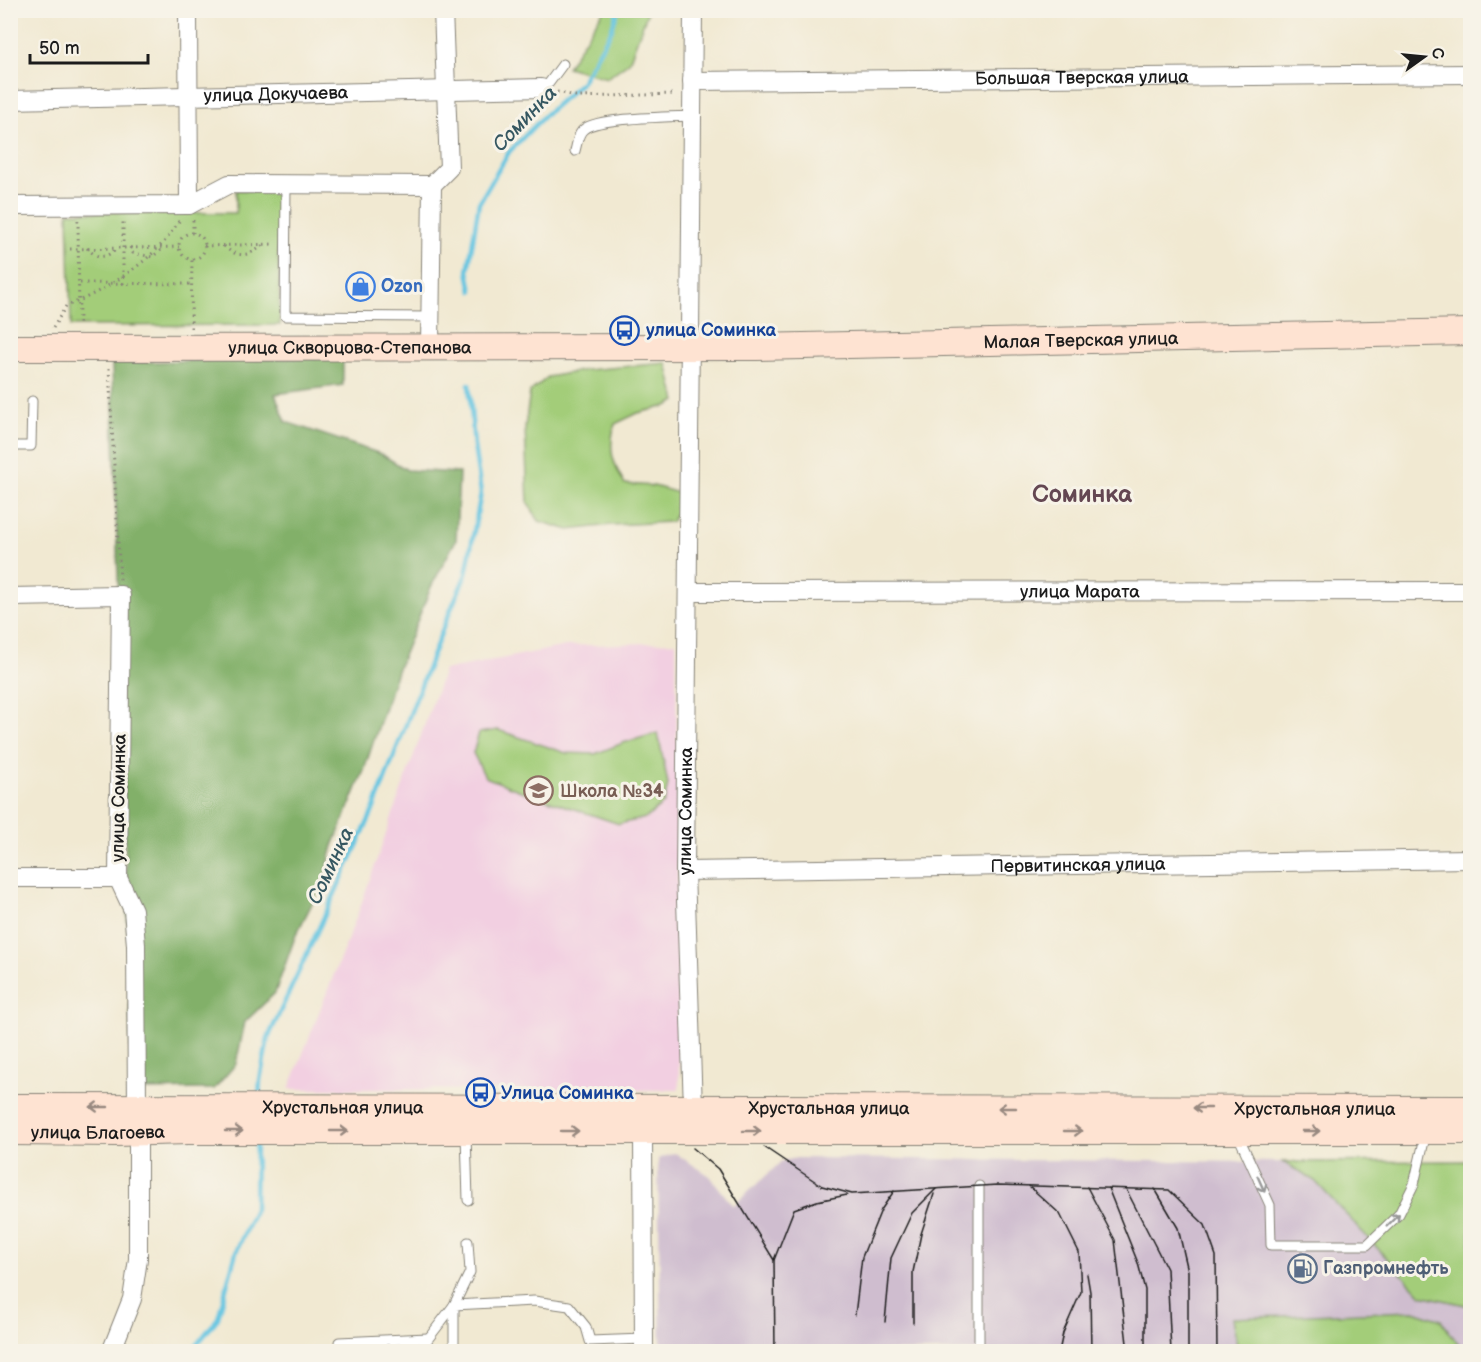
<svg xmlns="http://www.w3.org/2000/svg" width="1481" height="1362" font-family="'Balsamiq Sans',sans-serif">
<rect width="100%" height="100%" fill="#f7f3e8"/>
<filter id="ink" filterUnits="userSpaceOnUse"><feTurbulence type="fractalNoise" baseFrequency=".0167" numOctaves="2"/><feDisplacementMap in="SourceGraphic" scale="12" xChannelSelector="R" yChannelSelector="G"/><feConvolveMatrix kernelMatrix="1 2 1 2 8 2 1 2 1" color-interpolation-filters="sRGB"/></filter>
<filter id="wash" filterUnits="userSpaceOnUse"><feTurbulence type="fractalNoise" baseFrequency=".008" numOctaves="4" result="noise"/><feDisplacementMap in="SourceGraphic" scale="24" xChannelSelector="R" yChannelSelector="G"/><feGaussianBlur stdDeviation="1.35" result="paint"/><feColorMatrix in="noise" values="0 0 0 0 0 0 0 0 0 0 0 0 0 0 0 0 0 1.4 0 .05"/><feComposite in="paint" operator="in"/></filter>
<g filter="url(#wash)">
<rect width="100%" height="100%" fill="#f1e9d2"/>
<polygon fill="#f2cfe1" points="676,642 679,1090 289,1089 358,913 444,670 566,646"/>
<polygon fill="#cfbdcf" points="675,1153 710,1176 733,1206 782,1161 797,1158 1283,1162 1315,1181 1421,1295 1470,1306 1470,1351 661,1351 658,1159"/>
<g fill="#a3cd79" stroke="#60744a" stroke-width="1.5">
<polygon points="604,10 648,11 629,62 607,78 567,67"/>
<polygon points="236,190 277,190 280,325 71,326 68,212 236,213"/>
<path d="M 667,363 L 676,401 L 667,406 L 638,413 L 615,424 C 608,448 612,463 625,484 L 654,486 L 679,493 L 680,507 L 671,522 L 611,525 L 569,530 L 539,521 L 528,503 L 525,427 L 530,392 L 548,377 L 586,370 Z"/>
<polygon points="498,730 566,753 595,754 623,743 658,733 668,784 664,803 646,818 619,824 518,790 485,777 473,753 479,733"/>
<polygon points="1470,1161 1470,1306 1421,1295 1315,1181 1283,1162"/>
<polygon points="1414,1311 1441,1320 1463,1351 1238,1351 1232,1318"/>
</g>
<polygon fill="#82b069" stroke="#4f6642" stroke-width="1.5" points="343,357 343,385 275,394 286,422 381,454 407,470 459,473 456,540 431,587 397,671 363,773 333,846 324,880 295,937 275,993 245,1022 236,1064 214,1089 132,1090 112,363"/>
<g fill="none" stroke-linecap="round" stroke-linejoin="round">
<g stroke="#63c5e1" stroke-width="4.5">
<polyline points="472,291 468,271 479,203 509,152 545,115 581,83 611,31 618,10"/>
<polyline points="259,1100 260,1080 268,1038 372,813 443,628 466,574 481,493 474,446 469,384"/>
<polyline points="191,1352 218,1318 236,1252 255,1209 256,1138"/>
</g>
</g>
</g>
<g filter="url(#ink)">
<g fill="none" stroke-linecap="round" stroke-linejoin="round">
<defs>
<g id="lane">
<polyline points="541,88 549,83 563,64"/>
<path d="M 575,151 C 577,144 578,133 584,129 C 598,117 671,117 692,116"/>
<polyline points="286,183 285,316 431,317"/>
<polyline points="10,446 31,446 32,401"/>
<polyline points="1237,1133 1270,1205 1271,1245 1367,1245 1399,1214 1414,1184 1426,1133"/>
<polyline points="466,1134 468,1200"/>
<polyline points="979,1186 979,1352"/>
<polyline points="339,1342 428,1338"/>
<polyline points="418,1352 454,1305 470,1272 468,1242"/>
<polyline points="454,1352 454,1305 534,1301 569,1306 586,1327 590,1341 644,1339"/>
</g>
<g id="street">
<polyline points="188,10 189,205"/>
<path id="s1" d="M 692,81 L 1470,74"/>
<path id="s2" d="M 10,100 L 541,88"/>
<polyline points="10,206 189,205 229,184 432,185"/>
<polyline points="430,347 432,185 449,168 443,10"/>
<path id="s3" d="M 688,592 L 1470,591"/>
<polyline points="10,597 121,595 118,878 133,910 136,945 137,1107"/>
<path id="s4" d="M 685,871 L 1470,859"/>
<polyline points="10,878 118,878"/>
<path id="s5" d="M 693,1108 L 685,871 L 693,10"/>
<polyline points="111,1352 132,1299 138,1259 138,1133"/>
<polyline points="642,1352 644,1346 643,1131"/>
</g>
<g id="secondary">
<path id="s6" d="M 10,348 L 756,347 L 1470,332"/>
<path id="s7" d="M 10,1107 L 1470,1109"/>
<path id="s8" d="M 10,1132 L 116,1133 L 188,1131 L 1470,1131"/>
</g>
</defs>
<use href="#lane" stroke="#868277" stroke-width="11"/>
<use href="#street" stroke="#868277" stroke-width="20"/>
<use href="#secondary" stroke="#868277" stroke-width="28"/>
<g stroke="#868277" stroke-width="3" stroke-dasharray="1.5 4.5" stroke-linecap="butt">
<polyline points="557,92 580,97 675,94"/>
<polyline points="78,220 79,328"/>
<polyline points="193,220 193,233"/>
<circle cx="192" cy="246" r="13"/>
<polyline points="204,246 275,244"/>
<path d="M 224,246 C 237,259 250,256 263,245"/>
<polyline points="130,247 133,253 152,257 164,248"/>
<path d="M 87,248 C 98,260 106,258 118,248"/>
<polyline points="70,249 179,247"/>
<polyline points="80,283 192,284"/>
<polyline points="123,284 123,220"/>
<path d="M 53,328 L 66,306 C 97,295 137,270 160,246 C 168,239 173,229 180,220"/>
<polyline points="191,328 192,258"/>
<polyline points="109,368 120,580"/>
</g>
<use href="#lane" stroke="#fff" stroke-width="9"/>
<use href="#street" stroke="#fff" stroke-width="18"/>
<use href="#secondary" stroke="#fee3d2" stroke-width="26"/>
<g stroke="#1c1c1c" stroke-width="1.5">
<polyline points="764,1147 822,1186 852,1194 997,1185 1169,1190 1205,1225 1216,1256 1217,1352"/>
<polyline points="693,1148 718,1169 774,1260"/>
<polyline points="1029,1186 1060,1214 1079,1252 1081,1292 1063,1333 1059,1352"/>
<polyline points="1087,1187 1115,1240 1128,1352"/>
<polyline points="1108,1188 1138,1263 1145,1290 1145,1352"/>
<polyline points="1126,1189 1167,1269 1171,1352"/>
<polyline points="1155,1189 1178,1228 1188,1271 1188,1352"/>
<polyline points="1087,1274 1090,1292 1091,1352"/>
<polyline points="855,1315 862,1257 881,1210 894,1191"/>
<polyline points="885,1322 891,1258 912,1213 936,1189"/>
<polyline points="913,1323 913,1272 921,1234 934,1194"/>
<polyline points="775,1352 774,1260 794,1209 817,1201 847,1195"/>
</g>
</g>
<defs><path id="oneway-shaft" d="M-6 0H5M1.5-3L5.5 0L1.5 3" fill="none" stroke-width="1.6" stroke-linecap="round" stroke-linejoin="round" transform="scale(1.5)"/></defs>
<g stroke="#988980">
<use href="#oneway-shaft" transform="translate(99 1107) rotate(180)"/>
<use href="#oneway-shaft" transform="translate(1007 1108) rotate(180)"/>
<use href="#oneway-shaft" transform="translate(1202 1108) rotate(180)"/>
<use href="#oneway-shaft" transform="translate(234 1131)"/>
<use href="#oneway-shaft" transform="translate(339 1131)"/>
<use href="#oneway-shaft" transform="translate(570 1131)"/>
<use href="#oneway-shaft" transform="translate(752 1131)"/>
<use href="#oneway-shaft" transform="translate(1073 1131)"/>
<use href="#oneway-shaft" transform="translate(1311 1131)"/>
</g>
<g stroke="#999">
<use href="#oneway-shaft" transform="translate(1261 1184) rotate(66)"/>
<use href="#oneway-shaft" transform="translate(1393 1220) rotate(-45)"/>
</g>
</g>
<defs>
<symbol id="shop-ring" viewBox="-11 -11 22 22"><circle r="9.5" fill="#f7f3e8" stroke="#3f7fe0" stroke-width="1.5"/><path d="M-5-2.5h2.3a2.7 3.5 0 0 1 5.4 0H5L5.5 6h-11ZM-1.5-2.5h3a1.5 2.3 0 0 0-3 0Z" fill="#3f7fe0"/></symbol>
<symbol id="bus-ring" viewBox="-11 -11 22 22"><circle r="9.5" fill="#f7f3e8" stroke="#1a4fb4" stroke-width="1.5"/><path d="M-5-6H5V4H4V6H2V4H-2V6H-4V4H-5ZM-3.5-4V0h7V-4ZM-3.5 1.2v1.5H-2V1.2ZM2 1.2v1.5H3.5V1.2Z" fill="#1a4fb4"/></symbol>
<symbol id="school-ring" viewBox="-11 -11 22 22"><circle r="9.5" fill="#f7f3e8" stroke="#8d6e63" stroke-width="1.5"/><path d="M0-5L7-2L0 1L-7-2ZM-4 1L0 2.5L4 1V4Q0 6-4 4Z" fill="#8d6e63"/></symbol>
<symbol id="fuel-ring" viewBox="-11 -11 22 22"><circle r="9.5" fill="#f7f3e8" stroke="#5c6f8a" stroke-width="1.5"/><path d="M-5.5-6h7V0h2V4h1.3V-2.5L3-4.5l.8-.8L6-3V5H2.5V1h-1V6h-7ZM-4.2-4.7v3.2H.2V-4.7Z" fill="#5c6f8a"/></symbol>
</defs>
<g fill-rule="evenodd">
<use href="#shop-ring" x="344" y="270" width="33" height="33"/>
<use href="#bus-ring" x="608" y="314" width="33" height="33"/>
<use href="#school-ring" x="522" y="774" width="33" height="33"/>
<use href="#bus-ring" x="464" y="1076" width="33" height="33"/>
<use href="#fuel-ring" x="1286" y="1252" width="33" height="33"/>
</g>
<g text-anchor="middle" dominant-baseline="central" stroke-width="6" stroke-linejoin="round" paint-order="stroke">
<g font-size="18" fill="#1c1c1c" stroke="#f7f3e8">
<text stroke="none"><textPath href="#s1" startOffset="390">Большая Тверская улица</textPath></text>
<text stroke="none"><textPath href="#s2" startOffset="266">улица Докучаева</textPath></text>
<text stroke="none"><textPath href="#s6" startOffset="1071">Малая Тверская улица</textPath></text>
<text stroke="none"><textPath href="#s6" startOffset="340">улица Скворцова-Степанова</textPath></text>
<text stroke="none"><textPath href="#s3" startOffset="392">улица Марата</textPath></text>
<text transform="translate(119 798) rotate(-89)">улица Соминка</text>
<text stroke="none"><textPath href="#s5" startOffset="297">улица Соминка</textPath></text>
<text stroke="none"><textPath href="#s4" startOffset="393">Первитинская улица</textPath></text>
<text stroke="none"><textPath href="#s7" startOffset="333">Хрустальная улица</textPath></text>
<text stroke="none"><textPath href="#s7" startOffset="819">Хрустальная улица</textPath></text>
<text stroke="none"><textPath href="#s7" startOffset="1305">Хрустальная улица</textPath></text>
<text stroke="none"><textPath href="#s8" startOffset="88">улица Благоева</textPath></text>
</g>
<g font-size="18" font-weight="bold" fill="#366cbe" stroke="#f7f3e8" text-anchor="start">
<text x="381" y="286">Ozon</text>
</g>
<g font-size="18" font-weight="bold" fill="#164399" stroke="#f7f3e8" text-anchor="start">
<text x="646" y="330">улица Соминка</text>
<text x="501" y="1093">Улица Соминка</text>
</g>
<g font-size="18" font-weight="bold" fill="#785e54" stroke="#f7f3e8" text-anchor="start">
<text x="560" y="791">Школа №34</text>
</g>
<g font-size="18" font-weight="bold" fill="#4e5e75" stroke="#f7f3e8" text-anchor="start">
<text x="1323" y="1268">Газпромнефть</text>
</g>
<g font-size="20" font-style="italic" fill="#355761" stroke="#f7f3e8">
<text transform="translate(525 119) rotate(-46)">Соминка</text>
<text transform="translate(331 866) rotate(-65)">Соминка</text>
</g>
<g font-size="24" font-weight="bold" fill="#644752" stroke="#f7f3e8">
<text x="1082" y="494">Соминка</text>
</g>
</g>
<rect width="1481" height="1362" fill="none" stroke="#f7f3e8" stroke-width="36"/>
<g transform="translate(1424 57) rotate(75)" stroke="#f7f3e8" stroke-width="4.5" paint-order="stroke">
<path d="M0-4.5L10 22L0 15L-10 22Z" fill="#1c1c1c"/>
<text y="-9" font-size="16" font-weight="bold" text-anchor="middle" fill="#1c1c1c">С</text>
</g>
<path d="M30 54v9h118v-9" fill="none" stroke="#1c1c1c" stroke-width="3"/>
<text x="39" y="54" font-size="18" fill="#1c1c1c" stroke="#f7f3e8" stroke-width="4.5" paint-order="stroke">50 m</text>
</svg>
